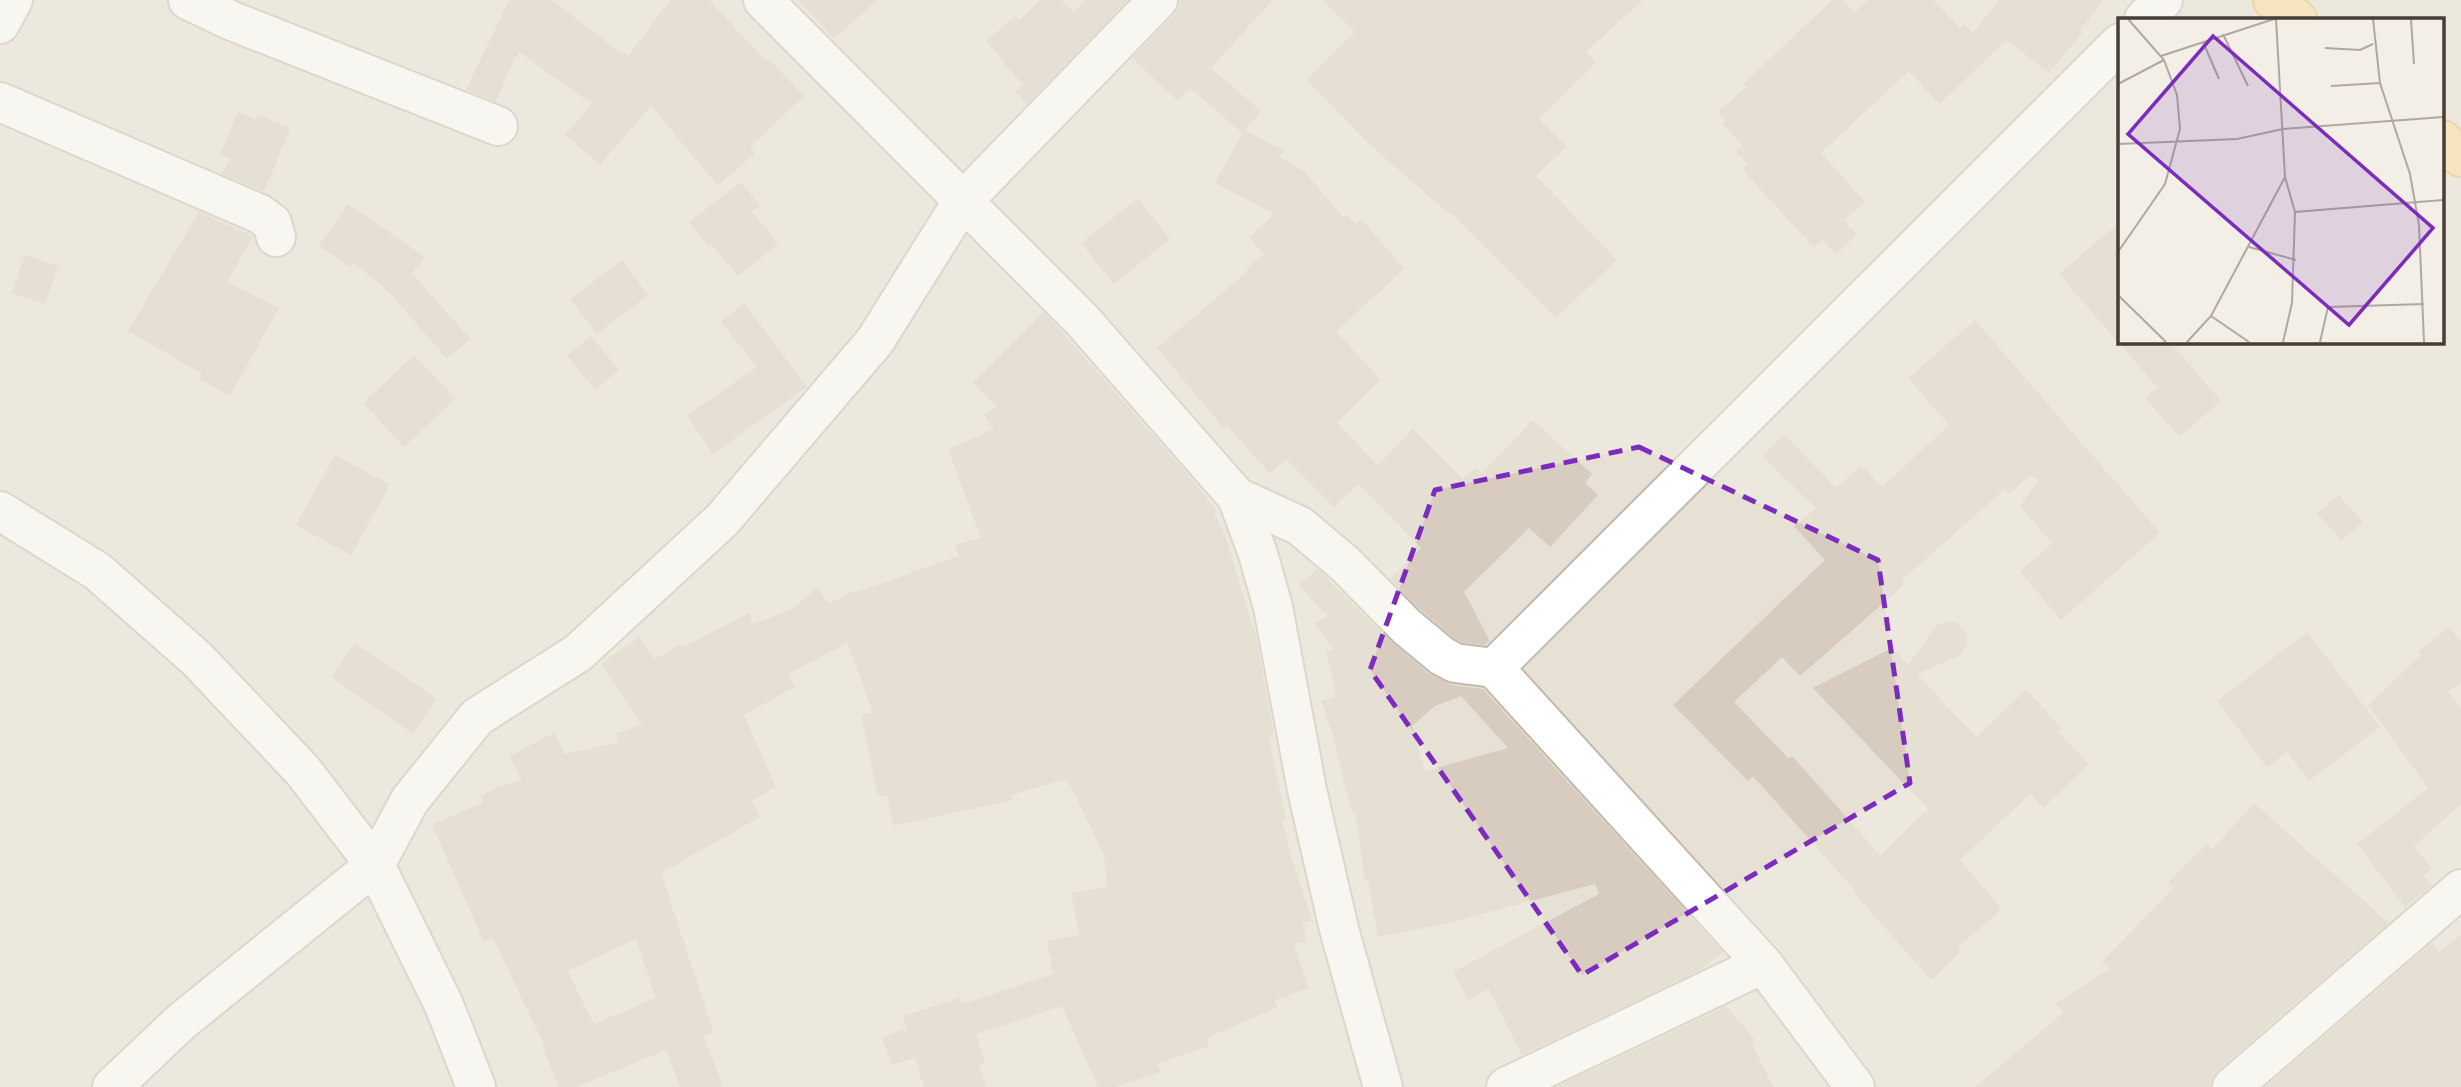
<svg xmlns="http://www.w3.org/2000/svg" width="2461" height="1087" font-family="Ubuntu,sans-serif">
<rect width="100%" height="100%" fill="#f3eee6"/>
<path fill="#e7e0d5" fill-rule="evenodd" d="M 0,0 L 2461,0 L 2461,1087 L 0,1087 ZM 2120,19 L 2442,19 L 2442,341 L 2120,341 Z"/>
<g fill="#d7ccbf" fill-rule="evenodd">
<polygon points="509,0 552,0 621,53 623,51 628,56 670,0 709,0 766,61 769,59 804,96 750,147 755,153 718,186 651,106 600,165 565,135 592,104 519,52 517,58 515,57 496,102 466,90"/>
<polygon points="799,0 877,0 834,39"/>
<polygon points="1041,0 1061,0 1073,12 1085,0 1128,0 1027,104 1015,91 1023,84 1004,64 1005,62 986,41 1015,16 1019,20"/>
<polygon points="1179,0 1273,0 1211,68 1261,111 1245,130 1284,151 1280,157 1304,171 1343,217 1346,214 1355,224 1361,219 1405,269 1336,331 1381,380 1337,423 1378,465 1413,429 1463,479 1476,467 1481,473 1533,420 1592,474 1585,483 1598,495 1550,547 1529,528 1464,592 1490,641 1483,645 1462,642 1454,638 1422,611 1390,579 1421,548 1358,484 1334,507 1286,459 1270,474 1227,426 1224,429 1157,348 1248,271 1246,269 1264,254 1249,237 1274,214 1215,183 1242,133 1190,88 1178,101 1132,58 1174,15 1179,6"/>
<polygon points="1322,0 1643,0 1586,52 1596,63 1539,119 1567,147 1536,176 1617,260 1556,318 1450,212 1449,214 1370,145 1306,80 1355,32"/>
<polygon points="1832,0 1843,0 1855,12 1868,0 1933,0 1960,28 1964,24 1973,33 1999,0 2104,0 2080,30 2083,32 2049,73 2007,40 1939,104 1909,71 1821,153 1865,201 1844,221 1857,234 1836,255 1823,240 1814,248 1742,169 1748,165 1735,152 1742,145 1722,123 1725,120 1718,112 1746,87 1743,84"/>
<polygon points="238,112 256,120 258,115 290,128 264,192 221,174 230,159 220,154"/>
<polygon points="741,182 760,206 752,211 778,244 738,276 711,244 708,246 689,222"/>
<polygon points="1138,198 1170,239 1114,284 1081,243"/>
<polygon points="348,204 425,257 412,273 470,339 447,359 388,291 353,262 350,267 319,246"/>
<polygon points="199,212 253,236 227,282 279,308 230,396 198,378 201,373 128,331"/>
<polygon points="2120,222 2120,341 2169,341 2221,401 2179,437 2145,398 2157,387 2059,274"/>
<polygon points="25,255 58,266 45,304 12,293"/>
<polygon points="622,260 648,295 597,334 570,299"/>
<polygon points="744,303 807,387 713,454 687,415 757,367 721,322"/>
<path d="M 1044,312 L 1192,479 L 1217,511 L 1214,513 L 1224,532 L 1257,640 L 1274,735 L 1269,736 L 1286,819 L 1282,820 L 1291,855 L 1312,920 L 1302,923 L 1307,941 L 1294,944 L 1309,988 L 1275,1000 L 1278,1007 L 1207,1038 L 1209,1046 L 1157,1064 L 1161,1072 L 1115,1087 L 1098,1087 L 1062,1006 L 976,1034 L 985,1063 L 979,1065 L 986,1087 L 924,1087 L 915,1058 L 892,1065 L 882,1037 L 907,1029 L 903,1016 L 960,998 L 962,1004 L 1053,974 L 1047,941 L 1079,935 L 1071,893 L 1107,887 L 1104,855 L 1067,779 L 1012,795 L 1013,800 L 893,826 L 887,796 L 878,796 L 861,715 L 873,712 L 847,643 L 788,674 L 795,687 L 744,715 L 776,787 L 752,801 L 760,817 L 661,873 L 714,1033 L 704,1036 L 723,1087 L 680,1087 L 666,1050 L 576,1087 L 559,1087 L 542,1046 L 544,1045 L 493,938 L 484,942 L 432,825 L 483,802 L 480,795 L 521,779 L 509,756 L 554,733 L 565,754 L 619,742 L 617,733 L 642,725 L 601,663 L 640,637 L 654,659 L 682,644 L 683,647 L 749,613 L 753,624 L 790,610 L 817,588 L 829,603 L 854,591 L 855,593 L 958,556 L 955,545 L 981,538 L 948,449 L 993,430 L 984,415 L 997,407 L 973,383 ZM 636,939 L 656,998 L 594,1024 L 568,971 Z"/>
<polygon points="1975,320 2160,533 2061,620 2020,572 2052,543 2020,506 2038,480 2031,475 2009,494 2005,489 1901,581 1904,585 1800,676 1782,657 1734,702 1789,759 1792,756 1880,855 1928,809 1813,688 1892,648 1908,665 1936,626 1945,621 1955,622 1963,628 1967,637 1966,647 1960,655 1917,674 1976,737 2026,690 2062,728 2058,731 2089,764 2043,808 2030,794 1960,860 2002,909 1958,947 1961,951 1931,980 1856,895 1858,894 1753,776 1748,781 1673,705 1825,560 1794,526 1816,508 1762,456 1784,434 1836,488 1861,465 1882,487 1949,425 1908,378"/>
<polygon points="591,336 619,370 595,390 567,356"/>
<polygon points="414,355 456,398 404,447 363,403"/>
<polygon points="335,455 390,485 351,555 296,525"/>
<polygon points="2339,495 2363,522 2341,541 2317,513"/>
<path d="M 1317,569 L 1392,642 L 1428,673 L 1452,685 L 1483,689 L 1566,780 L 1568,784 L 1569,783 L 1723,952 L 1697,972 L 1522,1055 L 1489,989 L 1468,1000 L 1453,972 L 1599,894 L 1595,884 L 1444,924 L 1378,937 L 1368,881 L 1365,881 L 1355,810 L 1351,811 L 1333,736 L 1321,701 L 1336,696 L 1326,651 L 1334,650 L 1315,624 L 1327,616 L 1299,585 ZM 1461,696 L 1508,748 L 1425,771 L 1412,726 L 1435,706 Z"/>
<polygon points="2449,627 2461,642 2461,682 2448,692 2461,709 2461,804 2414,846 2432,869 2423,876 2431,886 2405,907 2357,844 2428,788 2368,705 2421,655 2418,651"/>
<polygon points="2307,632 2380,727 2309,781 2287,752 2267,767 2217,701"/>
<polygon points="355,643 437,699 413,734 331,677"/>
<polygon points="2254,803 2389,923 2218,1070 2212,1079 2211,1087 1975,1087 2063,1013 2056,1003 2110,969 2102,961 2174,888 2168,882 2207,844 2212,850"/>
<polygon points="2461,934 2461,1087 2265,1087 2432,943 2440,952"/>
<polygon points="1726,1006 1755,1040 1752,1043 1773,1087 1557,1087"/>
</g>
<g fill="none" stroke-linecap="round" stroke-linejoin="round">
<defs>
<g id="minor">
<polyline points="188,0 232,21 498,126"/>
<polyline points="763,0 1081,319 1237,497 1258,554 1273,607 1307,790 1339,929 1383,1087"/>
<polyline points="2144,19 2163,0"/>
<polyline points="0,24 13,0"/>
<polyline points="0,102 260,214 272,223 276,237"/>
<polyline points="1237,497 1300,526 1345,564 1407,627 1442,656 1455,663 1494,668"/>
<polyline points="0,511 97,571 197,659 303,771 375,865 444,1005 476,1087"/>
<polyline points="112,1087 182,1021 375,865 410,800 477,717 578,653 722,520 875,341 962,202 1158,0"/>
<polyline points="1506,1087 1763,964"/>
<polyline points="1855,1087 1763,964 1494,668 2120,43"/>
<polyline points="2232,1087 2461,889"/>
</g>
<g id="major">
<polyline points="2273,0 2297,19"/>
<polyline points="2442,140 2461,157"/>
</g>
</defs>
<use href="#minor" stroke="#c1b9ac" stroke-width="42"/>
<use href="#major" stroke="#e2b565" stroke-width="42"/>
<use href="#minor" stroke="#fff" stroke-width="38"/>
<use href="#major" stroke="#fdd996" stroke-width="38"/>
</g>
<path d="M0 0H2461V1087H0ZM 1639,447 L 1878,560 L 1910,783 L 1582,975 L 1370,670 L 1435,490 Z" fill="#f3eee6" fill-opacity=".55" fill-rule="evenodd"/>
<path fill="none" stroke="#7b2cbf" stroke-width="5" stroke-dasharray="14 9" stroke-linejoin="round" d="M 1639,447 L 1878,560 L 1910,783 L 1582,975 L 1370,670 L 1435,490 Z"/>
<g transform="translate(2118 18)">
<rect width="326" height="326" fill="#f3eee6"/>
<path fill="none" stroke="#aea8a0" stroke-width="2" d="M 255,1 L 262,65 L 292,156 L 301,207 L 306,324M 293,1 L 296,46M 105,16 L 130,68M 85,24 L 101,61M 207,30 L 242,32 L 255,26M 43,38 L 156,1M 0,66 L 46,42M 213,68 L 262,65M 0,126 L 119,121 L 165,111 L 325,99M 167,159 L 177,194M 131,229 L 178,242M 0,234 L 47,166 L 62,111 L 59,77 L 46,42 L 10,1M 0,277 L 48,324M 93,298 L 131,324M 69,324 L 93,298 L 167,159 L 158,1M 165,324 L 174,285 L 177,194 L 325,182M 202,324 L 210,289 L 306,286"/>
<path fill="#7b2cbf" fill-opacity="0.15" stroke="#7b2cbf" stroke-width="3.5" d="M 95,18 L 315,210 L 231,307 L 10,116 Z"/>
<rect width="326" height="326" fill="none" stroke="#463e36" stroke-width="3.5"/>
</g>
</svg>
